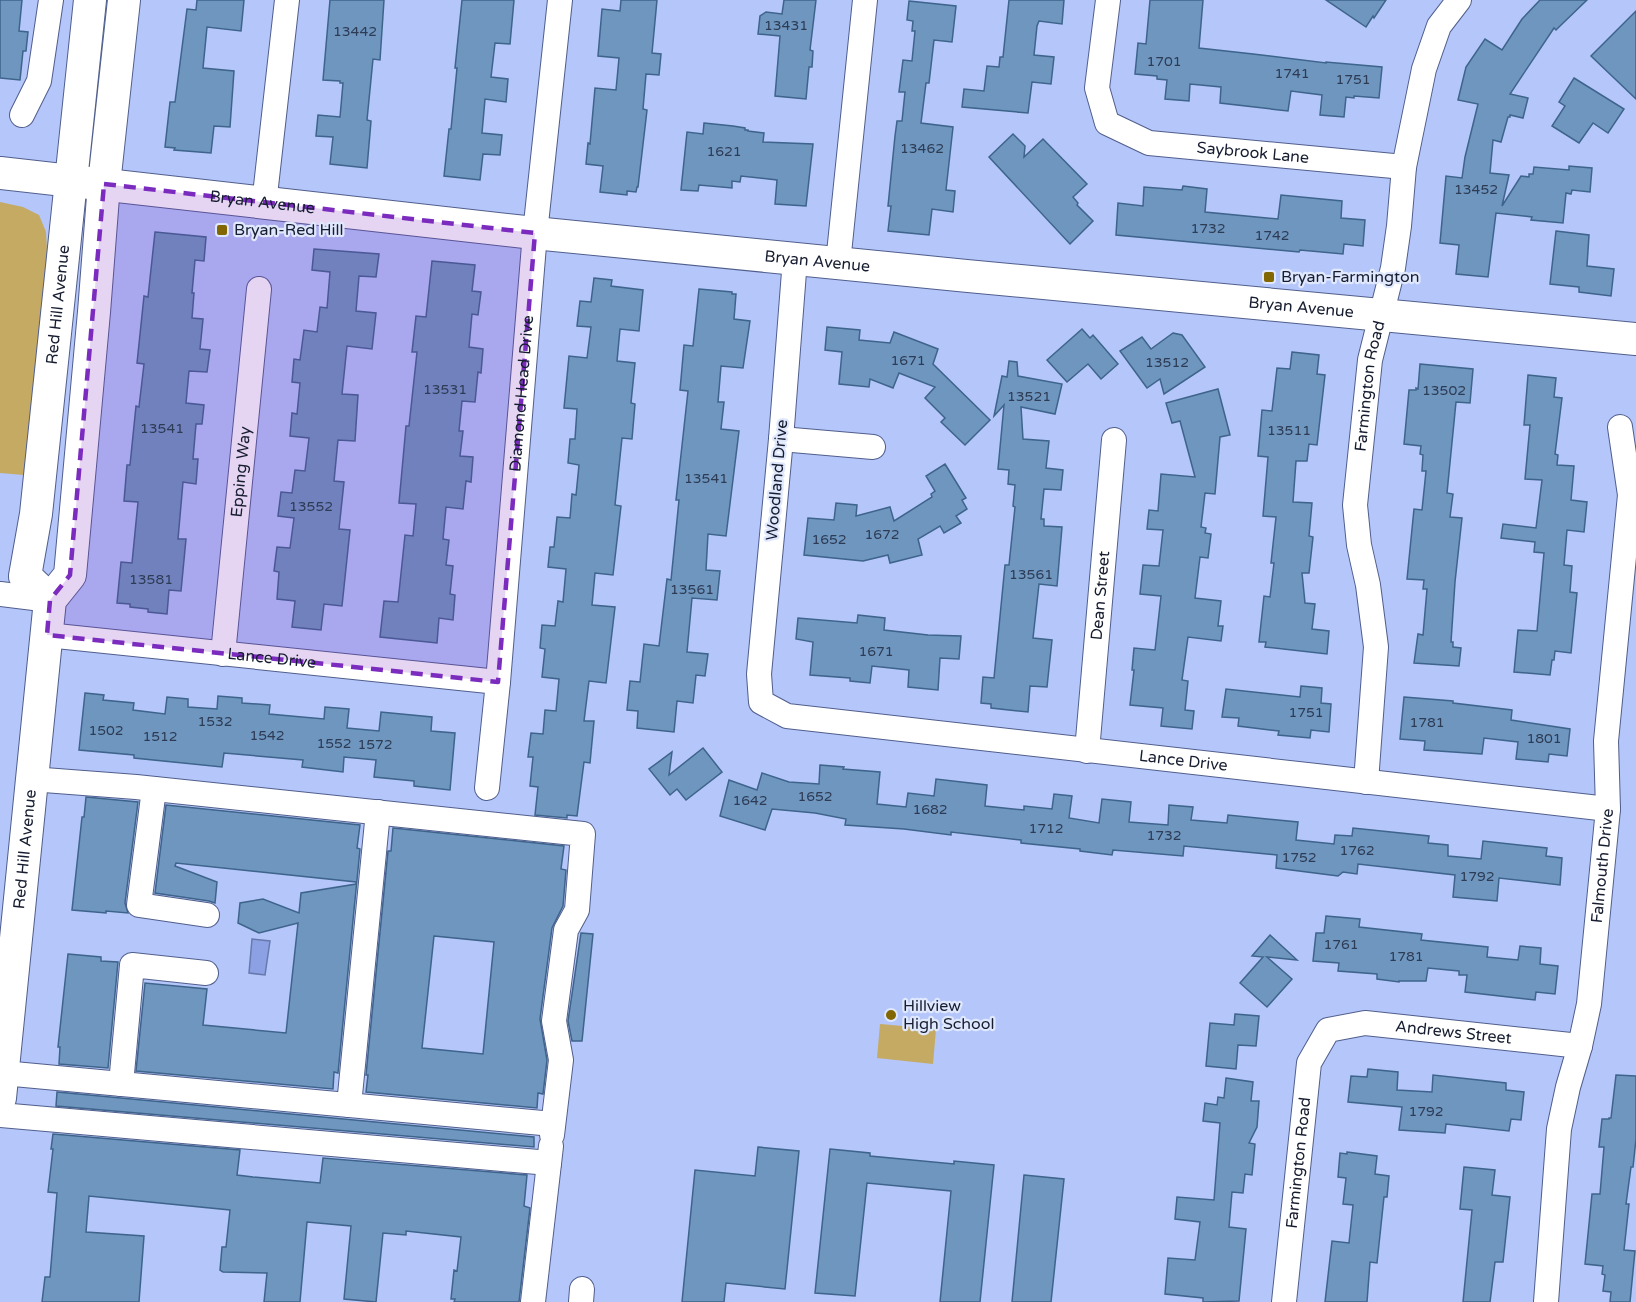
<svg xmlns="http://www.w3.org/2000/svg" width="1636" height="1302" font-family="'Varela Round',sans-serif">
<rect width="100%" height="100%" fill="#b4c6fa"/>
<g fill="#c4aa62">
<polygon points="0,202 23,207 39,215 46,232 47,251 24,475 0,473"/>
<polygon points="880,1024 936,1029 933,1064 877,1058"/>
</g>
<polygon fill="#8ba1e3" stroke="#6879ad" stroke-width="1.5" points="252,939 270,941 265,975 249,973"/>
<g fill="#6e96bf" stroke="#3e648b" stroke-width="1.5" fill-rule="evenodd">
<polygon points="0,0 22,0 19,31 28,32 26,51 23,51 20,80 0,78"/>
<polygon points="197,0 244,0 241,31 207,27 203,68 234,71 230,127 214,126 211,153 174,150 175,148 165,147 170,102 175,102 187,9 196,10"/>
<polygon points="330,0 384,0 380,60 373,59 367,120 371,121 367,168 330,164 333,137 316,136 318,115 340,117 343,83 340,83 340,81 323,80"/>
<polygon points="462,0 514,0 510,44 495,43 491,77 508,79 506,102 485,99 482,133 502,135 500,155 483,154 480,180 444,176 449,129 451,129 457,68 455,68"/>
<polygon points="621,0 657,0 652,53 661,54 659,75 646,74 643,109 647,110 638,187 637,187 636,192 627,191 627,195 600,192 603,166 586,164 588,143 590,144 595,88 616,90 619,58 598,56 602,9 620,11"/>
<polygon points="784,0 816,0 810,50 813,51 812,67 809,67 806,99 775,96 780,36 758,34 760,16 766,12 782,14"/>
<polygon points="1009,0 1064,0 1062,24 1039,21 1037,26 1034,55 1054,57 1051,84 1032,82 1028,113 962,107 964,89 984,91 987,66 999,67 1000,57 1003,57"/>
<polygon points="1150,0 1203,0 1199,48 1253,54 1326,63 1326,62 1382,67 1379,98 1354,96 1354,98 1346,97 1344,117 1320,115 1322,95 1291,91 1288,111 1220,103 1221,87 1190,84 1189,101 1165,99 1167,80 1157,79 1157,76 1135,74 1138,43 1146,44"/>
<polygon points="1326,0 1386,0 1374,18 1373,16 1366,27"/>
<polygon points="1540,0 1587,0 1560,26 1556,30 1554,28 1510,94 1528,98 1523,118 1510,115 1510,117 1508,117 1501,142 1493,140 1490,173 1509,175 1502,206 1521,176 1529,177 1529,174 1533,174 1534,167 1569,170 1569,166 1592,168 1590,192 1572,190 1571,194 1566,193 1563,223 1531,220 1532,217 1496,213 1488,277 1456,274 1459,245 1440,243 1446,176 1462,178 1465,157 1478,104 1458,100 1466,67 1485,39 1502,50 1522,19"/>
<polygon points="909,1 956,6 952,42 934,40 929,83 926,83 921,123 953,127 946,190 955,191 953,212 932,209 929,235 888,231 891,206 888,206 895,136 897,121 902,121 905,92 899,92 903,60 912,61 915,31 912,31 913,21 907,20"/>
<polygon points="1636,11 1636,99 1591,56"/>
<polygon points="1574,78 1624,109 1608,133 1593,123 1579,143 1552,126 1565,106 1559,102"/>
<polygon points="704,123 733,126 745,128 745,130 748,130 748,131 764,133 763,142 813,144 806,206 775,204 777,180 741,176 740,182 732,181 732,188 699,185 698,191 681,190 687,132 703,134"/>
<polygon points="1013,134 1025,146 1024,157 1043,139 1087,184 1073,197 1078,203 1077,205 1093,221 1070,244 989,157"/>
<polygon points="1183,186 1207,189 1205,212 1278,219 1281,195 1342,201 1341,218 1365,220 1363,246 1344,244 1343,254 1300,250 1299,252 1116,235 1118,203 1143,206 1144,187 1182,190"/>
<polygon points="1556,231 1589,235 1587,266 1614,269 1611,296 1579,292 1579,287 1550,284"/>
<polygon points="155,232 206,237 204,261 195,260 192,293 194,293 192,318 203,319 200,349 210,350 207,372 189,371 186,403 204,405 202,424 196,424 193,459 198,459 196,484 183,482 178,539 186,539 181,591 169,590 167,614 148,612 148,609 130,607 130,604 117,603 121,562 132,563 138,502 124,501 127,465 130,465 136,406 139,407 144,364 137,363 144,296 148,297"/>
<polygon points="314,249 379,254 376,277 359,276 356,311 376,313 372,349 347,346 342,394 358,395 355,441 338,440 334,481 344,482 339,529 350,530 342,606 324,604 321,630 292,627 295,601 277,599 279,572 274,571 277,547 290,548 294,518 278,516 281,492 292,493 295,470 305,471 309,438 290,436 292,413 297,414 300,383 292,382 294,359 300,360 304,330 317,332 320,307 327,308 330,272 312,270"/>
<polygon points="432,261 475,265 472,291 481,292 478,315 472,314 469,347 483,349 481,373 478,372 475,402 462,401 459,431 463,431 460,456 473,457 471,482 466,481 463,509 446,507 443,539 449,540 446,565 453,566 450,594 455,595 453,620 439,618 437,643 380,637 384,601 398,602 405,535 413,536 416,504 399,503 406,426 409,426 417,352 412,352 416,316 426,317"/>
<polygon points="594,278 612,280 611,286 643,290 639,331 620,329 617,361 635,363 631,403 635,404 632,439 622,438 615,505 621,506 613,575 595,573 592,605 615,607 606,683 589,681 584,721 594,721 590,763 584,762 577,816 567,815 567,818 535,815 538,787 530,786 533,757 528,757 531,733 543,734 545,710 556,711 559,679 542,677 545,649 540,648 542,625 555,626 558,601 563,602 566,569 548,567 550,547 554,547 557,517 570,518 572,494 576,495 579,465 568,463 570,439 575,439 577,409 564,408 569,356 587,358 591,327 577,326 580,301 591,302"/>
<polygon points="699,289 732,292 732,294 736,294 734,319 750,321 743,368 721,366 718,402 724,402 721,429 739,431 726,536 708,534 706,570 720,571 717,600 692,598 687,652 708,654 705,676 696,675 693,703 677,701 674,732 637,728 638,711 627,710 630,681 640,682 644,644 659,646 667,579 671,580 679,500 676,500 688,391 680,390 684,345 693,346"/>
<polygon points="827,327 860,330 859,340 890,343 894,332 938,349 933,364 990,420 965,445 941,422 945,418 925,398 935,387 899,373 893,388 870,379 869,387 839,384 842,352 825,350"/>
<polygon points="1082,329 1090,338 1093,335 1118,364 1101,379 1088,364 1067,382 1047,360"/>
<polygon points="1173,333 1182,335 1205,367 1164,394 1160,379 1147,388 1120,351 1142,337 1151,349"/>
<polygon points="1292,352 1319,355 1317,374 1325,375 1317,445 1309,444 1307,461 1296,461 1293,502 1312,503 1309,536 1313,537 1309,573 1302,573 1305,603 1315,604 1312,629 1329,631 1327,654 1265,647 1266,642 1259,642 1264,596 1270,597 1274,563 1271,563 1276,517 1263,516 1268,457 1258,456 1262,410 1272,411 1277,368 1290,369"/>
<polygon points="1009,361 1017,362 1018,376 1062,384 1055,414 1021,407 1023,439 1049,441 1046,468 1063,470 1061,490 1044,489 1041,519 1044,519 1044,526 1062,527 1057,586 1039,584 1033,638 1052,640 1047,687 1030,686 1028,712 991,708 991,704 981,703 983,677 994,678 1005,565 1009,565 1015,507 1013,506 1015,485 1008,484 1009,470 998,469 1004,405 994,416 1002,376 1007,377"/>
<polygon points="1420,364 1473,369 1470,403 1456,402 1447,493 1453,494 1450,517 1462,518 1455,582 1451,642 1453,642 1453,647 1461,648 1459,666 1414,663 1418,634 1423,635 1427,589 1423,589 1424,580 1407,579 1414,509 1422,510 1426,471 1422,471 1423,455 1420,454 1421,446 1404,444 1409,390 1416,390 1416,388 1418,389"/>
<polygon points="1528,375 1556,378 1554,397 1562,398 1555,454 1558,455 1557,465 1574,466 1571,500 1587,502 1584,532 1567,530 1564,565 1572,566 1570,592 1577,593 1571,653 1555,651 1554,660 1552,660 1550,675 1514,672 1518,630 1537,631 1544,553 1534,552 1535,542 1501,538 1503,524 1536,528 1542,480 1525,479 1530,425 1524,425"/>
<polygon points="1218,389 1230,435 1220,437 1215,494 1205,493 1201,527 1206,528 1205,533 1211,534 1208,558 1200,557 1195,598 1221,601 1218,626 1223,626 1221,641 1188,637 1182,680 1188,681 1185,710 1194,711 1192,729 1161,726 1163,708 1130,705 1134,670 1132,670 1134,648 1155,650 1161,596 1140,594 1143,565 1159,566 1163,530 1147,529 1149,510 1158,511 1161,474 1195,477 1180,421 1172,423 1166,403"/>
<polygon points="945,464 966,498 962,500 967,509 956,516 961,523 944,533 940,526 918,539 922,555 890,563 888,555 863,561 804,555 808,518 834,520 836,503 857,505 856,516 890,507 894,521 932,497 931,494 935,491 926,476"/>
<polygon points="858,615 885,618 884,630 928,635 961,636 959,659 940,658 938,690 908,687 909,670 872,666 870,683 850,681 850,678 810,675 813,642 796,639 798,618 857,623"/>
<polygon points="1301,686 1322,688 1321,703 1331,704 1329,732 1311,730 1310,738 1278,735 1279,731 1238,726 1239,718 1222,717 1226,689 1300,697"/>
<polygon points="85,693 104,695 103,700 134,703 133,710 165,714 167,697 188,699 188,707 217,709 218,696 242,698 242,703 270,705 269,714 324,719 325,707 349,709 347,728 379,731 381,712 432,717 431,731 455,733 450,790 414,786 414,781 374,777 376,760 344,757 343,772 302,767 303,760 224,753 222,767 134,758 134,755 79,750"/>
<polygon points="1404,697 1453,701 1453,703 1512,710 1511,720 1570,729 1567,756 1549,754 1548,762 1516,759 1518,742 1484,738 1482,754 1424,750 1425,741 1400,739"/>
<polygon points="703,748 722,772 686,800 677,789 670,795 649,769 672,752 669,775"/>
<polygon points="820,765 844,767 843,769 880,772 877,804 906,807 908,793 934,796 936,779 987,785 985,806 1024,810 1024,806 1052,809 1054,794 1072,796 1069,818 1099,823 1102,799 1131,802 1129,822 1168,825 1169,805 1193,807 1191,820 1227,823 1228,815 1298,822 1296,840 1334,844 1335,835 1352,836 1353,828 1429,836 1428,843 1448,845 1448,856 1481,859 1483,841 1547,848 1546,856 1562,858 1560,885 1499,878 1497,901 1453,897 1455,875 1358,864 1357,874 1343,872 1338,876 1276,868 1277,855 1184,846 1183,856 1113,850 1112,855 1080,851 1080,849 1021,843 1021,840 951,832 951,835 904,829 845,825 846,819 815,813 772,809 765,830 720,816 729,780 757,790 762,773 789,782 819,784"/>
<polygon points="86,797 138,802 125,903 128,913 106,911 106,913 72,910 82,817 84,817"/>
<polygon points="166,805 360,825 357,848 360,849 338,1073 334,1072 333,1089 136,1071 145,983 207,989 203,1025 286,1033 298,923 259,933 238,923 240,903 263,899 299,913 301,893 356,884 356,882 176,863 175,866 217,882 215,903 209,901 155,893"/>
<path d="M 393,828 L 564,846 L 561,869 L 566,870 L 563,906 L 552,928 L 540,1019 L 547,1060 L 543,1094 L 538,1093 L 537,1108 L 366,1092 L 368,1075 L 366,1075 L 388,851 L 391,851 ZM 434,936 L 494,942 L 483,1054 L 422,1048 Z"/>
<polygon points="1326,916 1360,919 1359,927 1422,934 1421,940 1488,947 1487,957 1518,960 1520,946 1541,948 1540,964 1558,966 1555,994 1536,992 1535,1000 1465,992 1467,975 1459,975 1459,971 1428,968 1426,981 1399,981 1399,982 1377,979 1377,974 1338,971 1339,963 1313,961 1316,933 1324,933"/>
<polygon points="581,933 593,934 582,1041 572,1041 568,1021"/>
<polygon points="1270,935 1297,960 1267,957 1292,979 1267,1007 1240,983 1263,957 1252,956"/>
<polygon points="68,954 101,957 101,961 118,962 108,1068 59,1064 60,1047 58,1047"/>
<polygon points="1235,1014 1259,1016 1256,1046 1238,1045 1236,1069 1206,1066 1210,1023 1234,1025"/>
<polygon points="1368,1069 1398,1072 1397,1090 1432,1092 1433,1075 1506,1083 1506,1090 1524,1092 1521,1120 1511,1119 1509,1131 1446,1124 1445,1133 1399,1130 1402,1107 1348,1102 1351,1076 1367,1077"/>
<polygon points="1616,1075 1636,1076 1636,1139 1633,1167 1631,1167 1626,1204 1629,1204 1624,1250 1635,1251 1630,1302 1610,1302 1611,1292 1603,1291 1605,1275 1602,1274 1603,1266 1585,1264 1592,1194 1600,1194 1604,1147 1599,1147 1602,1119 1609,1119 1609,1118 1611,1118"/>
<polygon points="1226,1078 1253,1082 1251,1101 1259,1101 1257,1127 1249,1143 1255,1144 1252,1175 1245,1174 1243,1193 1232,1192 1229,1227 1246,1229 1239,1301 1203,1302 1203,1298 1165,1294 1168,1258 1195,1260 1200,1222 1175,1219 1177,1197 1214,1200 1220,1123 1203,1121 1205,1103 1217,1105 1218,1097 1224,1098"/>
<polygon points="57,1092 534,1137 534,1147 56,1106"/>
<polygon points="53,1134 240,1150 237,1175 253,1177 320,1183 323,1158 527,1175 524,1206 530,1208 519,1302 454,1302 455,1299 451,1299 454,1270 457,1271 461,1237 406,1231 406,1235 383,1233 376,1302 344,1299 351,1226 307,1222 300,1302 264,1302 267,1273 223,1272 220,1270 222,1247 226,1247 230,1210 89,1196 86,1232 144,1236 139,1302 42,1302 45,1277 50,1277 57,1193 48,1192 53,1149 51,1149"/>
<polygon points="758,1147 799,1151 785,1289 726,1283 724,1302 682,1302 695,1170 755,1176"/>
<polygon points="830,1149 870,1153 870,1156 954,1164 954,1161 994,1165 980,1302 940,1302 951,1191 867,1183 855,1296 815,1293"/>
<polygon points="1347,1152 1377,1156 1375,1174 1389,1176 1387,1197 1384,1197 1377,1263 1370,1262 1367,1302 1325,1302 1332,1241 1349,1243 1353,1205 1343,1204 1346,1178 1338,1177 1340,1153 1347,1154"/>
<polygon points="1464,1167 1495,1170 1492,1195 1510,1197 1503,1262 1495,1262 1490,1302 1463,1302 1472,1210 1460,1209"/>
<polygon points="1024,1175 1064,1179 1051,1302 1012,1302"/>
</g>
<g fill="none" stroke-linecap="round" stroke-linejoin="round">
<defs>
<g id="minor">
<path id="s1" d="M 1108,0 L 1097,88 L 1107,123 L 1149,143 L 1404,167"/>
<polyline points="22,115 39,81 51,0"/>
<polyline points="264,204 287,0"/>
<path id="s2" d="M 795,259 L 781,439 L 759,674 L 761,702 L 787,716 L 1608,809"/>
<polyline points="838,263 865,0"/>
<polyline points="781,439 873,447"/>
<polyline points="0,594 50,600"/>
<path id="s3" d="M 47,635 L 498,682"/>
<path id="s4" d="M 223,654 L 259,289"/>
<path id="s5" d="M 1087,751 L 1114,440"/>
<polyline points="31,779 136,787 583,834 577,910 566,930 554,1021 561,1060 552,1135"/>
<path id="s6" d="M 1366,782 L 1376,647 L 1368,585 L 1359,545 L 1355,505 L 1370,360 L 1393,268 L 1399,226 L 1404,167 L 1424,69 L 1439,26 L 1459,0"/>
<path id="s7" d="M 487,788 L 498,682 L 535,233 L 560,0"/>
<polyline points="154,789 139,905 207,915"/>
<polyline points="3,1073 553,1124"/>
<polyline points="121,1084 132,965 206,973"/>
<polyline points="349,1105 378,812"/>
<polyline points="0,1115 549,1163"/>
<polyline points="533,1302 551,1146"/>
<polyline points="581,1302 582,1289"/>
<path id="s8" d="M 1284,1302 L 1309,1063 L 1328,1030 L 1365,1023 L 1580,1046"/>
<path id="s9" d="M 1546,1302 L 1559,1129 L 1568,1087 L 1580,1046 L 1589,1004 L 1608,809 L 1606,741 L 1630,495 L 1620,427"/>
</g>
<g id="major">
<path id="s10" d="M 0,173 C 178,192 356,214 534,233 C 901,271 1269,304 1636,339"/>
<path id="s11" d="M 50,600 L 25,576 L 36,514 L 90,0"/>
<path id="s12" d="M 0,1098 L 50,600 L 70,575 L 94,312 L 104,184 L 124,0"/>
</g>
</defs>
<use href="#minor" stroke="#505e8c" stroke-width="26"/>
<use href="#major" stroke="#505e8c" stroke-width="34"/>
<use href="#minor" stroke="#fff" stroke-width="24"/>
<use href="#major" stroke="#fff" stroke-width="32"/>
</g>
<path fill="#7b2cbf" fill-opacity="0.2" stroke="#7b2cbf" stroke-width="4.5" stroke-dasharray="12 8" stroke-linejoin="round" d="M 104,184 L 535,233 L 498,682 L 47,635 L 50,600 L 70,575 Z"/>
<g fill="#826600" stroke="#e0e8fe" stroke-width="2">
<rect x="216" y="224" width="12" height="12" rx="3"/>
<rect x="1263" y="271" width="12" height="12" rx="3"/>
<circle cx="891" cy="1015" r="6"/>
</g>
<g text-anchor="middle" dominant-baseline="central" stroke-width="4.5" stroke-linejoin="round" paint-order="stroke">
<g font-size="14" fill="#2d3b54">
<text x="786" y="25">13431</text>
<text x="355" y="31">13442</text>
<text x="1164" y="61">1701</text>
<text x="1292" y="73">1741</text>
<text x="1353" y="79">1751</text>
<text x="922" y="148">13462</text>
<text x="724" y="151">1621</text>
<text x="1476" y="189">13452</text>
<text x="1208" y="228">1732</text>
<text x="1272" y="235">1742</text>
<text x="908" y="360">1671</text>
<text x="1167" y="362">13512</text>
<text x="445" y="389">13531</text>
<text x="1444" y="390">13502</text>
<text x="1029" y="396">13521</text>
<text x="162" y="428">13541</text>
<text x="1289" y="430">13511</text>
<text x="706" y="478">13541</text>
<text x="311" y="506">13552</text>
<text x="882" y="534">1672</text>
<text x="829" y="539">1652</text>
<text x="1031" y="574">13561</text>
<text x="151" y="579">13581</text>
<text x="692" y="589">13561</text>
<text x="876" y="651">1671</text>
<text x="1306" y="712">1751</text>
<text x="215" y="721">1532</text>
<text x="1427" y="722">1781</text>
<text x="106" y="730">1502</text>
<text x="267" y="735">1542</text>
<text x="160" y="736">1512</text>
<text x="1544" y="738">1801</text>
<text x="334" y="743">1552</text>
<text x="375" y="744">1572</text>
<text x="815" y="796">1652</text>
<text x="750" y="800">1642</text>
<text x="930" y="809">1682</text>
<text x="1046" y="828">1712</text>
<text x="1164" y="835">1732</text>
<text x="1357" y="850">1762</text>
<text x="1299" y="857">1752</text>
<text x="1477" y="876">1792</text>
<text x="1341" y="944">1761</text>
<text x="1406" y="956">1781</text>
<text x="1426" y="1111">1792</text>
</g>
<g font-size="16" fill="#171d30" stroke="#e0e8fe">
<text stroke="none"><textPath href="#s1" startOffset="276">Saybrook Lane</textPath></text>
<text stroke="none"><textPath href="#s10" startOffset="264">Bryan Avenue</textPath></text>
<text stroke="none"><textPath href="#s10" startOffset="822">Bryan Avenue</textPath></text>
<text stroke="none"><textPath href="#s11" startOffset="308">Red Hill Avenue</textPath></text>
<text stroke="none"><textPath href="#s10" startOffset="1308">Bryan Avenue</textPath></text>
<text stroke="none"><textPath href="#s6" startOffset="399">Farmington Road</textPath></text>
<text stroke="none"><textPath href="#s7" startOffset="396">Diamond Head Drive</textPath></text>
<text stroke="none"><textPath href="#s4" startOffset="183">Epping Way</textPath></text>
<text transform="translate(777 480) rotate(-85)">Woodland Drive</text>
<text stroke="none"><textPath href="#s5" startOffset="156">Dean Street</textPath></text>
<text stroke="none"><textPath href="#s3" startOffset="226">Lance Drive</textPath></text>
<text stroke="none"><textPath href="#s2" startOffset="873">Lance Drive</textPath></text>
<text stroke="none"><textPath href="#s12" startOffset="250">Red Hill Avenue</textPath></text>
<text stroke="none"><textPath href="#s9" startOffset="441">Falmouth Drive</textPath></text>
<text stroke="none"><textPath href="#s8" startOffset="405">Andrews Street</textPath></text>
<text stroke="none"><textPath href="#s8" startOffset="140">Farmington Road</textPath></text>
</g>
<g font-size="16" fill="#171d30" stroke="#e0e8fe" text-anchor="start">
<text x="234" y="230">Bryan-Red Hill</text>
<text x="1281" y="277">Bryan-Farmington</text>
<text x="903" y="1006">Hillview<tspan x="903" dy="18">High School</tspan></text>
</g>
</g>
</svg>
